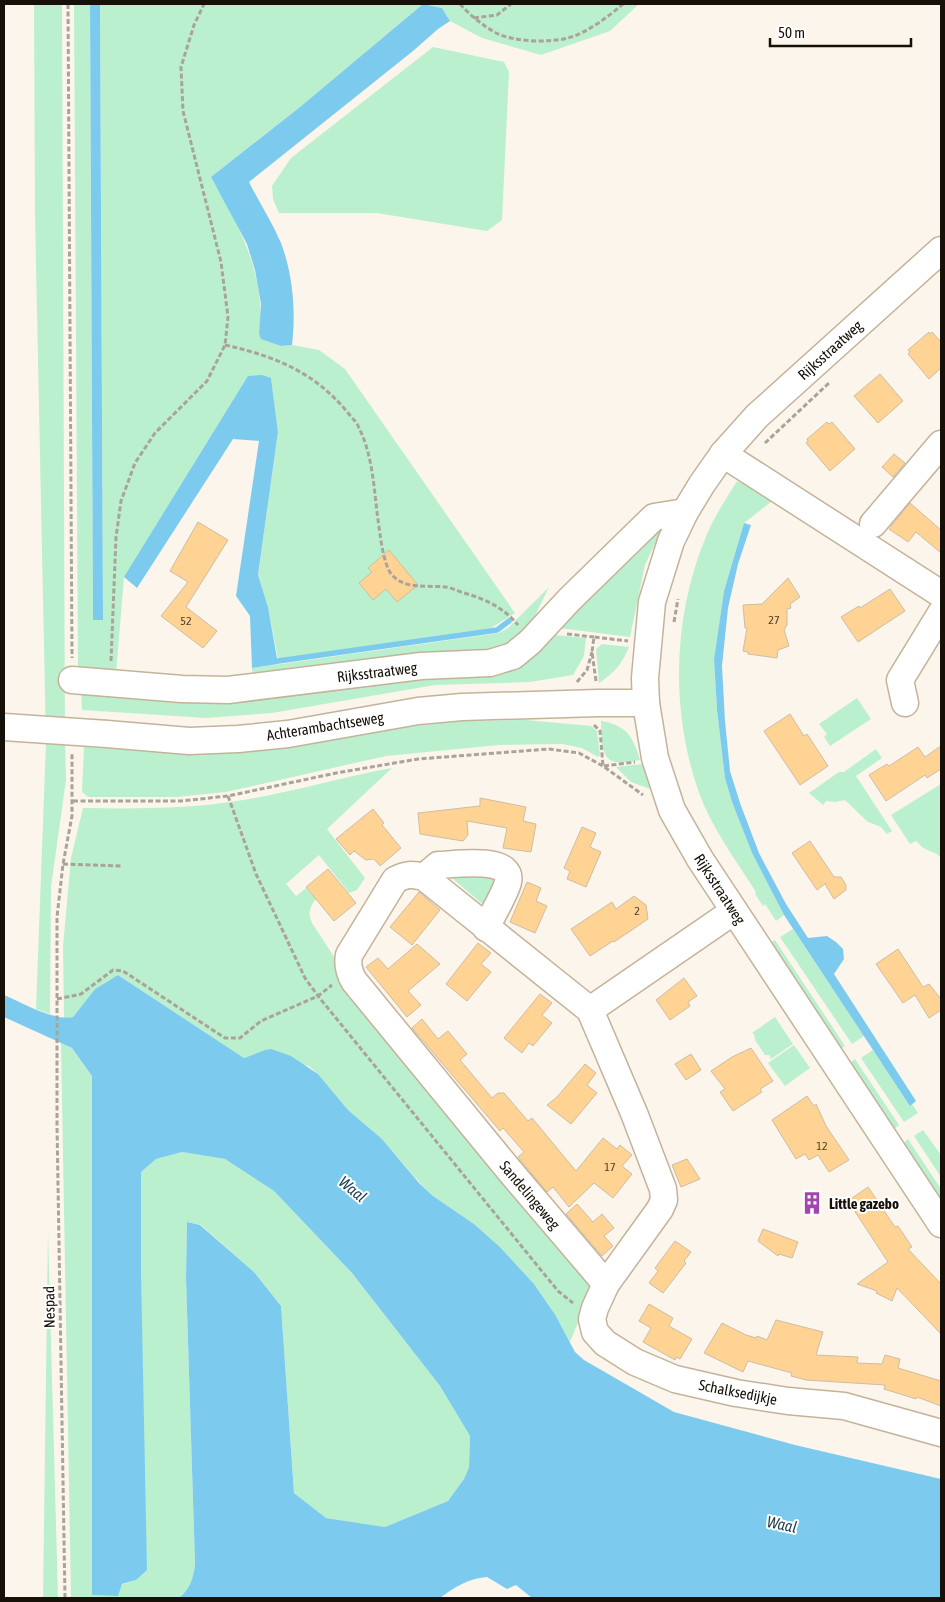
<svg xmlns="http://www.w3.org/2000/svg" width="945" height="1602" font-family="'Asap Condensed',sans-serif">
<rect width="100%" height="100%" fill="#fcf5eb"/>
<g fill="#bbf0ce">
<polygon points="34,4 62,4 65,742 66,780 51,887 50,1014 36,1009 46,742 35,217"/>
<path d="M 74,4 L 90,4 L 93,620 L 103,620 L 100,4 L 423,4 L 300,107 L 211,177 C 234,218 256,255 260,303 C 261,313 260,324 259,334 L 281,346 L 292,345 L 319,350 L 345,369 L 515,613 L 491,628 L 278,659 L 268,607 L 258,575 L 278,433 L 271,378 L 124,577 L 116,674 L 78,671 Z"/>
<polygon points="425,4 639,4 610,31 541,55 482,38 450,21 442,8"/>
<polygon points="433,47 504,62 509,72 502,220 487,231 377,213 279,213 273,199 272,186 291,158"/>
<path d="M 744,479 L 776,498 L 744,523 L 724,591 L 714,659 L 717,710 L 725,778 L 732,802 L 752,853 L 784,915 L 776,921 L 765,904 L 763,906 L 755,894 L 756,892 C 735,859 711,827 698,790 C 670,708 673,614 707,534 C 715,515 727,498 737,481 L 741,483 Z"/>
<polygon points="662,528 645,565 630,637 551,627"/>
<polygon points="549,587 534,618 515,639 486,653 253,677 252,668 499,633 508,628"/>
<polygon points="545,634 586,638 584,656 573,675 530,682 435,685 272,713 206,718 82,710 81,685 509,661"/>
<path d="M 602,644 L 629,647 C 622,664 614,673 599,683 L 596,649 Z"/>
<polygon points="857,698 871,719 830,746 824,737 827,734 819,724"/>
<polygon points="526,720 591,726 597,731 600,755 598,757 582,748 562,744 499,745 386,756 226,792 177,797 88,797 82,792 84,747 201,753 265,750 414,726 462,721"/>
<path d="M 601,721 C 626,725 633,736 640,760 C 633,761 624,763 616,762 C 599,760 602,734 601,721 Z"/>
<polygon points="876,749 882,758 856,776 892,831 887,834 881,827 868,822 845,800 835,802 826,801 823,805 809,793 839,772 844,772"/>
<polygon points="642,764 650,789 631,782 616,767"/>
<path d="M 392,768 L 327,829 L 365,878 L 357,890 L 349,893 L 319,855 L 286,884 L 296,896 L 306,888 L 316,899 C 309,907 308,914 312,923 L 342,969 L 593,1286 L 570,1342 L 556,1316 L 534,1284 L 500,1247 L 474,1224 L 433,1196 L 419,1182 L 382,1139 L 348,1110 L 318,1074 L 309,1066 L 254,1054 L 244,1058 L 118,975 L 95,989 L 73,1017 L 64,1018 L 63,946 L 71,858 L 83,808 C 136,809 190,809 243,800 C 293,792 342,777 392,768 Z"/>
<path d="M 941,784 L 941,858 C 936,851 928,852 922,847 C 920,845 918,842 916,841 L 910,844 L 891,815 Z"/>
<polygon points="500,871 485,906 453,879 451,876"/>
<polygon points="793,929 864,1036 852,1044 780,937"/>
<polygon points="775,940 845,1046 839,1050 768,945"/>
<polygon points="775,1017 793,1044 771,1059 769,1055 765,1055 755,1040 754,1034 752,1033"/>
<path d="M 61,1043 L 72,1048 L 92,1076 L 92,1595 L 136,1580 L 141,1172 L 156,1159 L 182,1152 L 225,1159 L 274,1191 L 352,1273 L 440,1386 L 470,1436 L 469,1467 L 464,1479 L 448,1501 L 385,1527 L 326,1518 L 294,1493 L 281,1306 L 254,1272 L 201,1225 L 187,1222 L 186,1278 L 195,1563 C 194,1577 190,1589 179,1598 L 71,1598 Z"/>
<polygon points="794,1045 810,1068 785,1086 768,1063"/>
<polygon points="873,1050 910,1105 912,1104 918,1113 904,1122 861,1058"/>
<polygon points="855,1059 899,1125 892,1131 848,1065"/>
<polygon points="923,1130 941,1155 941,1177 914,1136"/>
<polygon points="908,1139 941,1189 941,1207 902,1145"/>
<polygon points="48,1231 58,1598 43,1598"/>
</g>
<g fill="#7ccbef">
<polygon points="90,4 100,4 103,620 93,620"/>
<path d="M 423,4 L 442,8 L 450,21 L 438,29 L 413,51 L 249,182 C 259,202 272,222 281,243 C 293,275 296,311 292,345 L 281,346 L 261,339 L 259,334 L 261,304 L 255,270 L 247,244 L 211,177 L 300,107 Z"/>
<polygon points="262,375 271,378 278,432 258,575 268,607 278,664 252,668 250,616 236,596 259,441 233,439 137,588 124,577 248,376"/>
<polygon points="744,523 751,525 738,564 728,608 722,666 725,721 730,771 740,803 759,853 786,904 808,938 827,936 836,942 843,949 844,959 834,974 916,1101 910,1106 784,915 752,853 732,802 725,778 717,710 714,659 724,591"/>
<path d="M 118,975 L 244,1058 L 265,1050 L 271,1049 L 291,1056 L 318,1074 L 348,1110 L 382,1139 L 419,1183 L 433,1196 L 474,1224 L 500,1247 L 534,1284 L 556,1316 L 575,1352 L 584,1360 L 674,1412 L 795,1445 L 941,1479 L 941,1598 L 532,1598 L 516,1585 L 507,1589 L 487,1577 C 467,1579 455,1587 440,1598 L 179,1598 C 190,1589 194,1577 195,1563 L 186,1278 L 187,1222 L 200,1225 L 254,1272 L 281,1306 L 294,1493 L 326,1518 L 385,1527 L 448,1501 L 464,1479 L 469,1467 L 470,1436 L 440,1386 L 352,1273 L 274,1191 L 225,1159 L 182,1152 L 156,1159 L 141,1172 L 141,1272 L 147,1570 L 136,1580 L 122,1584 L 118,1596 L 92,1595 L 92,1076 L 72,1048 L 4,1017 L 4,995 C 23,1003 53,1021 73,1017 L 95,989 Z"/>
</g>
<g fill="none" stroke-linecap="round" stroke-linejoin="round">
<polyline stroke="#7ccbef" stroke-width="5.5" points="278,661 497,630 509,621"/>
</g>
<g fill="#fed394" stroke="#cebda4">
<polygon points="929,332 930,334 932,332 941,342 941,368 929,379 908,354 910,352 908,350"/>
<polygon points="880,374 903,401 878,423 854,396"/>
<polygon points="827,422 829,424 832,422 855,449 830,471 806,443 808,441 807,439"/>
<polygon points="894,454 905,463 893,477 882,467"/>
<polygon points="910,503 941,530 941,553 916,532 908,542 889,529"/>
<polygon points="198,522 228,540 186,607 217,631 203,648 161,616 188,582 170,571"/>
<polygon points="389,550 418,585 397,602 386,589 373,600 359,583 372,572 368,568"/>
<polygon points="788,578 800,597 790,604 791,608 787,609 787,625 784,630 789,646 778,650 777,658 748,654 748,652 743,651 747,628 745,628 743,605 762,604"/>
<polygon points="890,589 905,611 858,642 841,617 859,606 860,608"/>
<polygon points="790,714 804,736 807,734 828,766 800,785 764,731"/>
<polygon points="941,746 941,769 927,778 925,775 886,801 869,775 887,764 889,766 918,747 925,757"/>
<polygon points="480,798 526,807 523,821 536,824 531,852 503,848 507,828 467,821 468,835 463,841 420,834 418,813 480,806"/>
<polygon points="373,809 384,823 382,825 401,848 380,866 374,859 366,860 354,851 350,855 336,839"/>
<polygon points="582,827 596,833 590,847 601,852 586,887 567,879 570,871 564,868"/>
<polygon points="810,841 834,877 841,877 846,885 846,890 834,899 825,884 826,883 817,890 792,853"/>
<polygon points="328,869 356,903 334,921 306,887"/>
<polygon points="527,882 541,888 536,901 547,906 535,933 510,922"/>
<polygon points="419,892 440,910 412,945 390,927"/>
<polygon points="634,896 646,905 648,919 614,942 613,941 590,956 571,929 612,902 616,909"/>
<polygon points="478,943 491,953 481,964 491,972 467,1001 446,984"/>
<polygon points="417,944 440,964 408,991 421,1005 407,1017 366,967 378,958 388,969"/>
<polygon points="898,949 923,987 929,984 941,999 941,1010 929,1018 915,995 903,1003 876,964"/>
<polygon points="684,978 697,996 688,1002 690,1006 670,1020 656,1000"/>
<polygon points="540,994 552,1003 542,1015 552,1023 533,1046 529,1043 522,1053 504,1038"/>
<polygon points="422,1019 438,1039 448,1031 467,1054 460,1060 492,1098 498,1093 504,1093 528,1121 532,1118 576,1171 603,1138 617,1149 620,1145 632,1155 622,1166 632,1174 613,1198 594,1183 569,1207 553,1187 547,1192 518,1157 524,1152 503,1128 500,1131 412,1028"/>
<polygon points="751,1048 773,1081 760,1089 762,1092 733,1111 720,1092 725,1089 711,1071 732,1057"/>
<polygon points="691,1054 701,1070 686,1080 675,1064"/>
<polygon points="585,1064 596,1073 587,1085 597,1093 571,1124 547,1105 557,1097"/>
<polygon points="807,1096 814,1106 816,1104 826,1126 849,1160 829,1172 818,1155 809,1160 805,1154 796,1159 772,1120"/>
<polygon points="687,1159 700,1179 681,1187 672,1165"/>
<polygon points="868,1187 895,1227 898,1226 912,1247 908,1249 941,1284 941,1334 897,1288 892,1301 876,1293 877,1291 857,1284 888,1262 848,1201"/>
<polygon points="577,1204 593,1222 602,1214 614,1228 604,1236 613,1246 602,1256 566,1214"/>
<polygon points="763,1229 798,1242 792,1258 779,1254 778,1256 758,1241"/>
<polygon points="675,1241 691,1252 684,1261 686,1263 663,1293 649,1283 658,1271 655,1268"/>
<polygon points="649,1304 673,1318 669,1326 692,1339 680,1359 676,1357 675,1360 643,1342 651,1328 639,1321"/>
<polygon points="776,1320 823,1332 816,1355 858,1357 857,1363 882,1364 885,1355 900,1359 898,1368 941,1381 941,1406 917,1397 916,1399 884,1389 885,1385 806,1380 791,1376 792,1373 748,1361 743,1372 704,1353 722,1323 746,1335 756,1338 757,1336 767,1340"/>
</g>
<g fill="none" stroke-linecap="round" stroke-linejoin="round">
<defs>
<g id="minor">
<polyline points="941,250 757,416 723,454 702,484 685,512 671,541 652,602 645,678 646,703 655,758 672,810 700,859 941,1224"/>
<polyline points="723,454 941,594"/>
<polyline points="873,524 941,444"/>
<polyline points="72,680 182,689 228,690 421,666 490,663 513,656 530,642 569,600 654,517 685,512"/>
<polyline points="905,703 900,680 941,613"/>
<polyline points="107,734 189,741 238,739 288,734 418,711 462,707 598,703 646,703"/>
<path d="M 424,877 L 438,865 C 453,865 514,855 508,882 C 506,892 491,917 486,928"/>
<path d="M 590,1010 L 424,877 C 412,874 406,874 395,880 L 349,955 C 347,965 349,972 354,981 L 509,1170 L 606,1284 L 660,1209 L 664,1200 L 663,1189 L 634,1113 L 590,1010 L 734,911"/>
<polyline points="606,1284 595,1308 592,1319 595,1332 605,1343 635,1362 675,1379 736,1393 788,1401 844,1406 941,1433"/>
</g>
</defs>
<use href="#minor" stroke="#c4b39a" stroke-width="29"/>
<g stroke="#aaa39a" stroke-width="3" stroke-dasharray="5 2.5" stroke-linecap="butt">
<polyline points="68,4 72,658"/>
<path d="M 460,4 C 470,15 482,25 496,33 C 514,42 548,43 568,38 C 587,33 609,16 623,4"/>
<polyline points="474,18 497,15 511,4"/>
<path d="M 225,345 C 274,356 315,372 348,413 C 352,418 357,422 359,428 C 373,456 374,490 378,520 C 380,533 383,565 392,575 C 406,590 427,585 446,587 C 452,588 458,591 464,593 C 485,599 503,607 518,625"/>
<polyline points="765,443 830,382"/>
<polyline points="674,622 678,599"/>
<polyline points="567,634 594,637"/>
<polyline points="111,661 116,537 121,501 135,463 155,433 207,381 225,345 228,317 221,262 183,111 181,67 194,25 204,4"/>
<polyline points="596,681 592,652 594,637 628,641"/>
<polyline points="577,682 587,670 592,652"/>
<polyline points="594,725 600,731"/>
<polyline points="600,730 603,766"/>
<polyline points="604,766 635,762"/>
<polyline points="228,796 256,874 305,978 318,996 558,1291 573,1303"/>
<polyline points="73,801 181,801 228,796 336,773 418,759 549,749 579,753 603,766 643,795"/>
<polyline points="63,864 123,866"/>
<polyline points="57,999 81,994 113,970 123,971 225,1038 240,1038 261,1021 318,996 332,985"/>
<polyline points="65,1598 57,1125 57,917 63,864 72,816 72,752"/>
</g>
<use href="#minor" stroke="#fff" stroke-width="26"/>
<defs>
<polyline id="minor-bridge" points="4,727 107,734"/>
</defs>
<use href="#minor-bridge" stroke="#c4b39a" stroke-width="29" stroke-linecap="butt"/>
<use href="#minor-bridge" stroke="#fff" stroke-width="26"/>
</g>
<defs>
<symbol id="building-bare" viewBox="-9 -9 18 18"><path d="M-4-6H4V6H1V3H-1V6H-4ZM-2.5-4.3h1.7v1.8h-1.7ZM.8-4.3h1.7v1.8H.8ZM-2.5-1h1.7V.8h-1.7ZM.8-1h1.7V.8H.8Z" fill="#a146b1" stroke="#fff" stroke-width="2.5" paint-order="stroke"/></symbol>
</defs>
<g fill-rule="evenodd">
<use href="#building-bare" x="796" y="1187" width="32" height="32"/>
</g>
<g text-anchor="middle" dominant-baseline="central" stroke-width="4" stroke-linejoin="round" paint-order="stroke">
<g font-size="12" fill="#50412b">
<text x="774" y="620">27</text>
<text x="186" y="621">52</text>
<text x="637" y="911">2</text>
<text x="822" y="1146">12</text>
<text x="610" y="1167">17</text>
</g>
<g font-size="15" fill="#161008" stroke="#fff">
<text transform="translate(830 350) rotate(-42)">Rijksstraatweg</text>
<text transform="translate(377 672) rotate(-7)">Rijksstraatweg</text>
<text transform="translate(325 726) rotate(-9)">Achterambachtseweg</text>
<text transform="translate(720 889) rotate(57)">Rijksstraatweg</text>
<text transform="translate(530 1195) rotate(50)">Sandelingeweg</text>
<text transform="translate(49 1307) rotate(-91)">Nespad</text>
<text transform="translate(738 1392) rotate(11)">Schalksedijkje</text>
</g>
<g font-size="15" font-weight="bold" fill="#161008" stroke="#fff" text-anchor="start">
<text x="829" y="1203">Little gazebo</text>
</g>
<g font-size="16" font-style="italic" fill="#1b3e4e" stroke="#fff">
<text transform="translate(353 1189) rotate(40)">Waal</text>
<text transform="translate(782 1524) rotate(12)">Waal</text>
</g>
</g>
<rect width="945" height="1602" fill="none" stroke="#161008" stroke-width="10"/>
<path d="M770 38v8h141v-8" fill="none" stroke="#161008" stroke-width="2.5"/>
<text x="778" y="38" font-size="15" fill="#161008" stroke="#ffffff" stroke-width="4" paint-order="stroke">50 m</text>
</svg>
